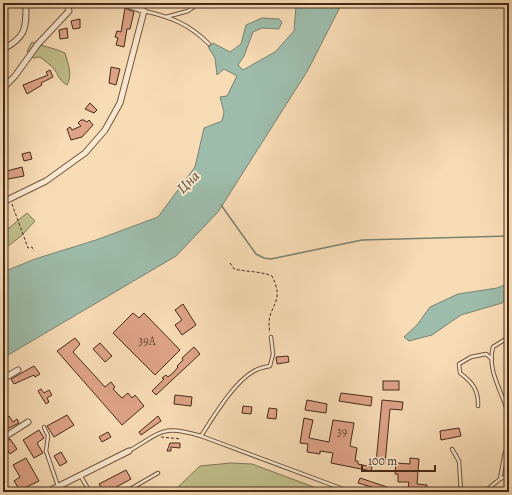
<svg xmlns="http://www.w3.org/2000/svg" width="512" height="495" font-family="Alegreya,serif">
<rect width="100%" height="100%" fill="#f8dcb6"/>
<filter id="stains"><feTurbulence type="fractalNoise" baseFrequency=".005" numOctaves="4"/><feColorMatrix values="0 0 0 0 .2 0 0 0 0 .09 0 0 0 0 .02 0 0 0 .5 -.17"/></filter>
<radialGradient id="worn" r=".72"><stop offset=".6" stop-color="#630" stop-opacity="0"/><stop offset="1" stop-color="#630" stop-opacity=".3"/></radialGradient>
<g fill="#c0bf8c" stroke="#827452">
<path d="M 32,42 C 44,47 55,48 65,53 C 68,64 73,75 67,85 C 60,81 59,77 55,70 C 51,65 45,61 40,57 L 33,58 L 27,51 Z"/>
<polygon points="27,213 35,221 21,236 3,250 3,233"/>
<polygon points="231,463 252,464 327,492 170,492 177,488 200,466"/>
</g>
<g fill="#9ebcab" stroke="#7a8270">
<polygon points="294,3 342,3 308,70 218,212 176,256 3,358 3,272 35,259 96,240 158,217 195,167 204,128 222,121 224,112 220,97 227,96 237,76 224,69 217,75 215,58 208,47 213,43 230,52 241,44 246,25 262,18 279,19 282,22 279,29 262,28 253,32 244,56 238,65 243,70 275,52 294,31 296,6"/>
<polygon points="509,283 509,298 502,303 461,315 432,335 409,341 404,337 417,325 430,307 458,294 497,288"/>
</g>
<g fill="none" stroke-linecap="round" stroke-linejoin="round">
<polyline stroke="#7a8270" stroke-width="1.5" points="221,205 256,254 264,258 271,259 362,240 509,236"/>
</g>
<g fill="#dfa388" stroke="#452a17">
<polygon points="125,8 134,12 130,29 127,29 124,47 116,45 118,38 115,37 117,31 121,32"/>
<polygon points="80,19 80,28 73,29 71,21"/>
<polygon points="67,28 68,38 60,39 59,30"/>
<polygon points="111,67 120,69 116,85 109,83"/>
<polygon points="50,70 53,77 41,83 42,85 27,94 23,85 48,75 46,72"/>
<polygon points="90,103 97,110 94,113 85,109"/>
<polygon points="81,120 84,120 87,122 89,120 93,125 82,137 71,140 67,129 70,127 72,130 81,126 78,123"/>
<polygon points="30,152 32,159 24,161 22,154"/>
<polygon points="22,167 24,176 3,180 3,172"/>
<polygon points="183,304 196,325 182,335 175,325 182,320 175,310"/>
<polygon points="133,313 139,318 144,313 180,350 155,375 113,333"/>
<polygon points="75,338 80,344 73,352 105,387 111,382 115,387 113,389 122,398 128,393 132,398 135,395 144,406 122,425 57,351"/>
<polygon points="100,343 112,356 105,362 93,349"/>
<polygon points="194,347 200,354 156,395 152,391 164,379 162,378 166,375 168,377 174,372 178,367 177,366 183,360 182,358"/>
<polygon points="288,356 289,362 277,364 276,357"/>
<polygon points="34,366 40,374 35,377 34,375 14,384 11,379"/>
<rect x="383" y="381" width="16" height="9"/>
<polygon points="41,389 44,393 49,390 52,395 47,398 49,402 46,404 38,391"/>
<polygon points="341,393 372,397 371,406 339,401"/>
<polygon points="175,395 192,397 191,406 174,404"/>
<polygon points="307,400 327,404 326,413 305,410"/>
<polygon points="382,400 403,402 402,410 390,409 385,464 376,463"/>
<polygon points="243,406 252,407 251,414 242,413"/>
<polygon points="269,408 277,409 276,419 267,418"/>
<polygon points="67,415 74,425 54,437 47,426"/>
<polygon points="9,416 13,422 17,419 19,423 3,431 3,420"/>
<polygon points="158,416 161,421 141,435 139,432"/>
<polygon points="304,418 313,420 309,438 329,442 333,420 354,423 350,446 357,448 355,461 358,461 358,464 372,467 371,471 331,463 333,453 320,451 320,454 307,452 308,444 300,443"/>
<polygon points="459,428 461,436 441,440 440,431"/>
<polygon points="39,430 44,438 37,443 43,453 34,458 23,440"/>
<polygon points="108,432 111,437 102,442 99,437"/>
<polygon points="10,439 17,449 10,454 3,443"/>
<polygon points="170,443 180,443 180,448 171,447 171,451 167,451"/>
<polygon points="61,452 67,462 60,466 54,456"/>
<polygon points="26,458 39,481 20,490 14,481 20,477 13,465"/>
<polygon points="410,458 419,459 417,484 427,485 426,490 408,488 409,482 398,482 398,474 395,474 396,463 410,464"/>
<polygon points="126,470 131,479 107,492 104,492 99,484"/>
<polygon points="360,478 387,487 385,491 358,483"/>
</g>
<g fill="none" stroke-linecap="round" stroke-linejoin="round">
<defs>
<g id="lane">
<path d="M 144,11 C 171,17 189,24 209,44"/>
<polyline points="166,17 188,11 199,3"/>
<path d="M 509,337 L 493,347 C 486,372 505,395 509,418"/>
<path d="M 478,406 C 479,390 472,382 460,373 L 459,364 L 471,357 L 486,354 L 492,359"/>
<polyline points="44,427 48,436 46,451 58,486"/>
<path d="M 201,436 C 214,416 234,382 254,371 C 259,368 265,367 270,366 L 273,354 L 271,337"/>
<polyline points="509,446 509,471"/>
<polyline points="452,449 459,461 461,492"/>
<path d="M 129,451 C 162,432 162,424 201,436 L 351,492"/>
<polyline points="80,475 90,492"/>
<polyline points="500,479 505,452 509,445"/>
<polyline points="125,492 158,473"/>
<polyline points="484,492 500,479 509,475"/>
</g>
<g id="street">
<path d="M 3,49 C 27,37 26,27 26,3"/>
<polyline points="3,85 6,85 15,76 38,44 69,11 68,6 66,3"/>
<polyline points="3,202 46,181 85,153 105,130 120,103 144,11 122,3"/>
<polyline points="3,379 18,370"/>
<polyline points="3,438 28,422"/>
<polyline points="47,492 129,451"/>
</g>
</defs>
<use href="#lane" stroke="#72563f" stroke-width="4.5"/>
<use href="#street" stroke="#72563f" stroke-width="7"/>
<g stroke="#452a17" stroke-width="1" stroke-dasharray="3 2" stroke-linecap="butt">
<polyline points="12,204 28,248 32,247 34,251"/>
<path d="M 230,263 L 234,269 C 247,272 260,271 272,276 C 287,306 264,305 270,333"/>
<polyline points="161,437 181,439"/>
</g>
<use href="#lane" stroke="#fae8d0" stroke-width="2.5"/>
<use href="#street" stroke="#fae8d0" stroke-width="5"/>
</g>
<g text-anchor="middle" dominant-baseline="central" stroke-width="4" stroke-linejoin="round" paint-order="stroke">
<g font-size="12" fill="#6c4833">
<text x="147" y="341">39А</text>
<text x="342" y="432">39</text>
</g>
<g font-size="15" font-style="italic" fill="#5b4e3c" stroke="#fae8d0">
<text transform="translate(188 182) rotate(-45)">Цна</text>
</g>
</g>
<rect width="512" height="495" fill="none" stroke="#f8dcb6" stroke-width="16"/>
<rect x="4" y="4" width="504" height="487" fill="none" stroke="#452a17" stroke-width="2"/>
<rect x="8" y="8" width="496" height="479" fill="none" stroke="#452a17"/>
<path d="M362 465v6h73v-6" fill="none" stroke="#452a17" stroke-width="2"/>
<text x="368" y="465" font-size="12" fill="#452a17" stroke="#fae8d0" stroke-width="3" paint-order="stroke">100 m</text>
<rect width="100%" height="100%" filter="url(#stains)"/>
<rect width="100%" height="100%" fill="url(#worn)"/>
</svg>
